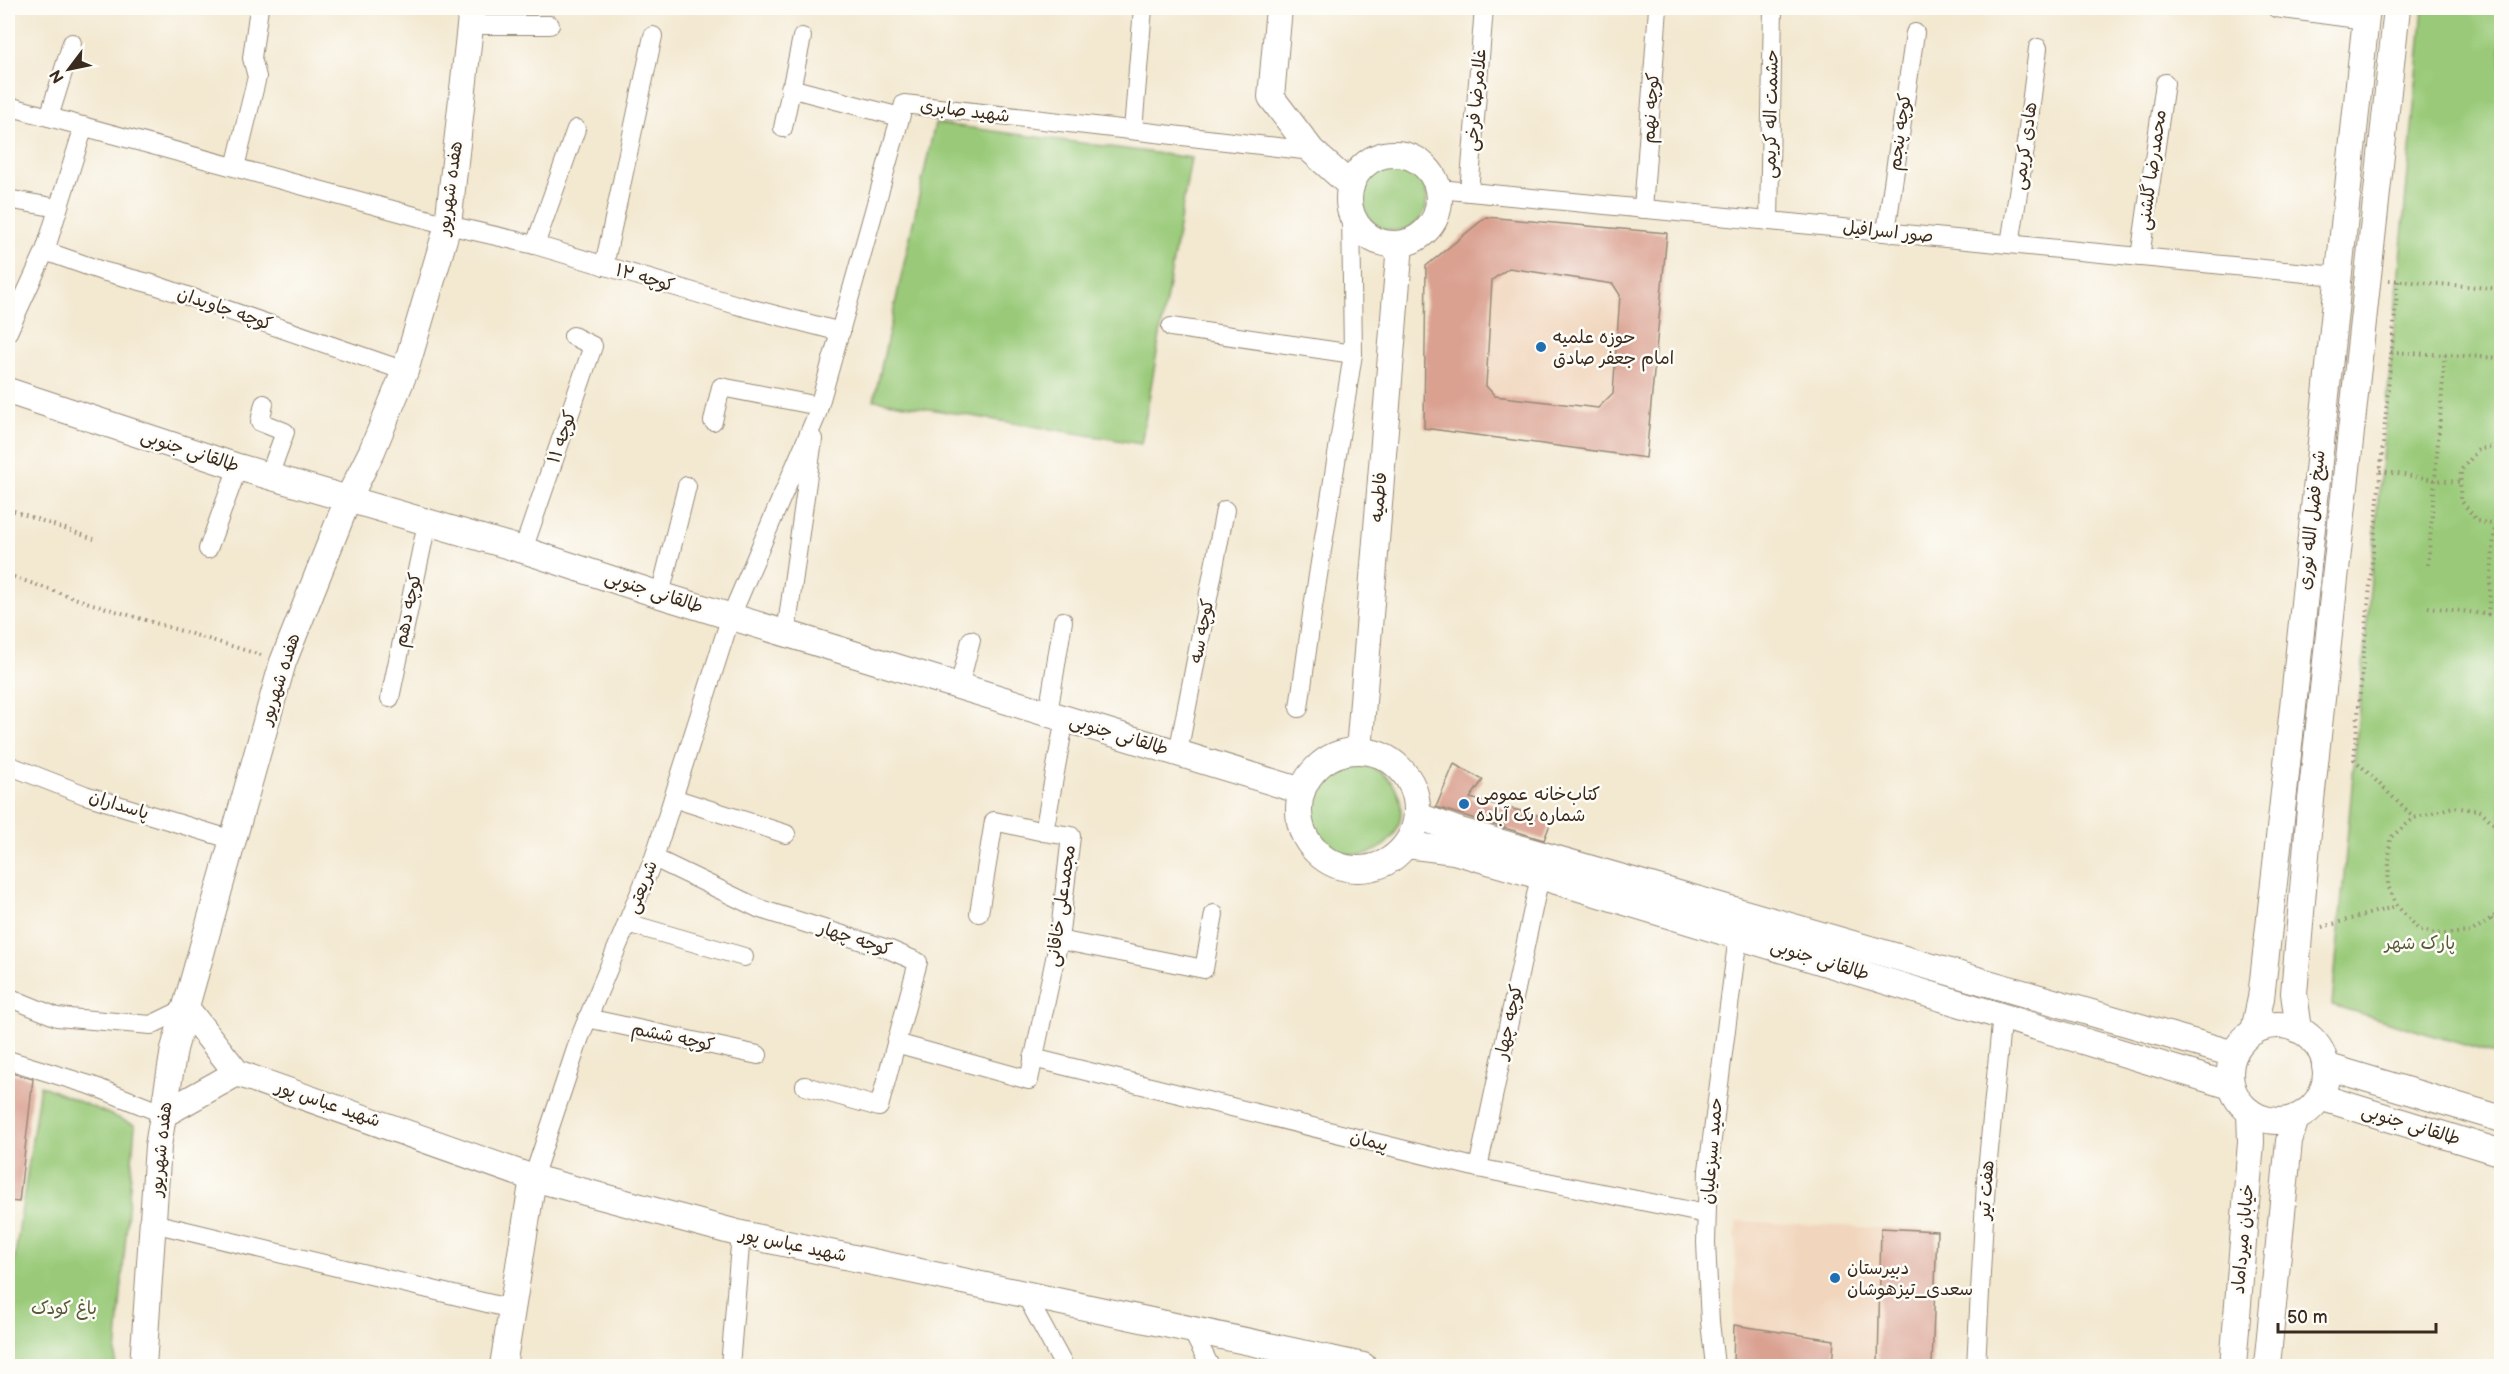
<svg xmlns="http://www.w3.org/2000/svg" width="2509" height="1374" font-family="'Balsamiq Sans','Playpen Sans Arabic',sans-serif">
<rect width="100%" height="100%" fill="#fdfcf7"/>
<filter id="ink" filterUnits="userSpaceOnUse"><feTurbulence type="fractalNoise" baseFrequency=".0167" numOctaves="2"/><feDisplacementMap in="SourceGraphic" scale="12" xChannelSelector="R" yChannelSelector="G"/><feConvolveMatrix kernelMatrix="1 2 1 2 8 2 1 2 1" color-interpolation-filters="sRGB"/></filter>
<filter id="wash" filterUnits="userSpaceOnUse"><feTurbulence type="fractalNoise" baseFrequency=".008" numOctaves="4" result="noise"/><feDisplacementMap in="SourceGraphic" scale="24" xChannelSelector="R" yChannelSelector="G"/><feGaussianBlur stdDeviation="1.35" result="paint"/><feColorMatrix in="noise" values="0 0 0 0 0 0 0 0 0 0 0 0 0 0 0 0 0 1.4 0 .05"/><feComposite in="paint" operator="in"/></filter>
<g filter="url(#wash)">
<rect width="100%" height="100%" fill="#f3e8d0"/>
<g fill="#f1d5bc">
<polygon points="1486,217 1667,233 1646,458 1424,428 1426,266"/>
<polygon points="1736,1221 1937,1231 1932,1366 1733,1366"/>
</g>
<g fill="#9aca79" stroke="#6a7a4c" stroke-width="1.5">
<polygon points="2423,8 2501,8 2501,1056 2332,1005"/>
<polygon points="935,123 1191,158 1141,444 874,400"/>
<circle cx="1395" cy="199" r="32"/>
<circle cx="1356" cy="810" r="45"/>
<polygon points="40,1085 135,1125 115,1366 8,1366 8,1304"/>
</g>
<g id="blocks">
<g fill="#daa191" fill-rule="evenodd">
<path d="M 1486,217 L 1667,233 L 1646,458 L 1424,428 L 1426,266 ZM 1509,268 L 1613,284 L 1620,295 L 1613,393 L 1598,408 L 1495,396 L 1486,386 L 1492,280 Z"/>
<polygon points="1454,764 1483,780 1470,798 1552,819 1544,840 1436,807"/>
<polygon points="8,1072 33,1079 19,1202 8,1201"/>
<polygon points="1881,1228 1937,1231 1932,1366 1878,1366"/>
<polygon points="1734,1325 1834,1340 1832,1366 1733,1366"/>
</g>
</g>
</g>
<g filter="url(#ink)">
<use href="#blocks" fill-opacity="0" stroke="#978977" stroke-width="1.5"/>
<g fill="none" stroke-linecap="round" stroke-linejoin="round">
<defs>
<g id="street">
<polyline points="2276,8 2365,20"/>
<polyline points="470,25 550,25"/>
<polyline points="790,88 900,117"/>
<polyline points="8,106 448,225 535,245 737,305 841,332"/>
<polyline points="49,117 72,43"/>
<polyline points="783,128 802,37"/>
<polyline points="1133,130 1143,8"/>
<polyline points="235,167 257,77 252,58 259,8"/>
<polyline points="1439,189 2337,276"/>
<polyline points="1469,192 1484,8"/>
<polyline points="13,200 58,208"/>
<polyline points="1643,209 1658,8"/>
<polyline points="1769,221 1773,8"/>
<polyline points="1886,232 1915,33"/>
<polyline points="2010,244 2027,136 2038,48"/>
<polyline points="535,245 576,129"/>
<polyline points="45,251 102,271 152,284 405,371"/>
<polyline points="2140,257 2165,83"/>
<polyline points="604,266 653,36"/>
<polyline points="1171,327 1353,354"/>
<polyline points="8,332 45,251 84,126"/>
<polyline points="264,404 260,422 285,432 269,476"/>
<polyline points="713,421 721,387 819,406"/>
<polyline points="208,549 238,467"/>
<polyline points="523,550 593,346 573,336"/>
<polyline points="660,595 687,486"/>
<polyline points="786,633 813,439"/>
<polyline points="959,687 971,640"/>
<polyline points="390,698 427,523"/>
<polyline points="1299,708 1313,607 1353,354 1351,211"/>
<polyline points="1048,714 1063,621"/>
<polyline points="1178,753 1225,510"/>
<polyline points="8,765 85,795 233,840"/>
<polyline points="673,798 786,834"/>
<polyline points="654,858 760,909 888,949 918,962 879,1107 805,1086"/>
<polyline points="979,913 994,821 1044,832"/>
<polyline points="627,923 744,957"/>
<polyline points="1059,940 1204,969 1214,914"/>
<polyline points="8,997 57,1017 151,1025 186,1008"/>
<polyline points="587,1018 758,1055"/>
<polyline points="896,1043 1029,1080 1059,940 1071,836 1044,832 1065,718"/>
<polyline points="1033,1058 1478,1168 1706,1214"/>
<polyline points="8,1060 93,1086 164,1114"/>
<polyline points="1478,1168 1540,876"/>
<polyline points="533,1178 580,1037 654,858 731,616 816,417 904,104 1312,151"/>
<polyline points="153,1223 512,1309"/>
<polyline points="1025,1294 1064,1366"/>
<polyline points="1191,1329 1210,1366"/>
<polyline points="730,1366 741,1234"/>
<polyline points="1715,1366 1710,1322 1706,1243 1708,1170 1738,936"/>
<polyline points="1976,1366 1986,1181 2002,1014"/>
</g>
<g id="secondary">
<polyline points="1279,8 1271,97 1312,151 1351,186"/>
<circle cx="1394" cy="199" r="45"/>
<polyline points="8,391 238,467 523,550 660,595 1302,791"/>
<polyline points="1359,751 1400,244"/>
<circle cx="1358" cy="810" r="59"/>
<polyline points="1418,816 1460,831 2234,1054"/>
<polyline points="1407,845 1454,851 1540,876 2231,1086"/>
<polyline points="186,1008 237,1073"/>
<circle cx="2278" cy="1073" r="48"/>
<polyline points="2299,1030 2294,993 2310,809 2397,8"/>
<polyline points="2254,1031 2261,998 2282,811 2367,8"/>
<polyline points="2325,1066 2502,1119"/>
<polyline points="237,1073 533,1178 741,1234 1363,1366"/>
<polyline points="2320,1097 2502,1153"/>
<polyline points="164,1114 237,1073"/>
<polyline points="143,1366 158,1146 174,1049 283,662 348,499 372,451 405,371 448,225 472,8"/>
<polyline points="503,1366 533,1178"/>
<polyline points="2233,1366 2251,1142 2250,1112"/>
<polyline points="2267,1366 2289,1141 2296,1118"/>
</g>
</defs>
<use href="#street" stroke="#978977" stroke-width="20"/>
<use href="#secondary" stroke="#978977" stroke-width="28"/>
<g stroke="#978977" stroke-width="4" stroke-dasharray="1.5 4.5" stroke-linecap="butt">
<polyline points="2389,280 2502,289"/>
<polyline points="2398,281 2354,759 2414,818"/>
<polyline points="2391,352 2502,358"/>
<polyline points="2502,446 2479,449 2461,470 2460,499 2477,521 2502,526"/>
<polyline points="2380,471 2435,480 2460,482"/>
<polyline points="8,509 94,539"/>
<polyline points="2428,565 2445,355"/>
<polyline points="8,575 89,603 261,655"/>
<polyline points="2428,607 2502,616"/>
<polyline points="2488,615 2495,525"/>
<polyline points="2502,832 2481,811 2453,807 2414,818 2390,838 2388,886 2397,906 2419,930 2443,934 2471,932 2502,911"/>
<polyline points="2491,919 2502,928"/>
<polyline points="2322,927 2397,906"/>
</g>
<use href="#street" stroke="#fff" stroke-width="18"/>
<use href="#secondary" stroke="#fff" stroke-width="26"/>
</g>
</g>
<g fill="#1f6fb2" stroke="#fdfcf7" stroke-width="2">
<circle cx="1541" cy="347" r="6"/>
<circle cx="1464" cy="804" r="6"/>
<circle cx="1835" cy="1278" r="6"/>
</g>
<g text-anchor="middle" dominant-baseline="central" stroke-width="5" stroke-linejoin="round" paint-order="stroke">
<g font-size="18" fill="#3b2a1e" stroke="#fdfcf7">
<text transform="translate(1476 100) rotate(-85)">غلامرضا فرخی</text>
<text transform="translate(1651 108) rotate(-86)">کوچه نهم</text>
<text transform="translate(965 111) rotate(7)">شهید صابری</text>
<text transform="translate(1771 114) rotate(-89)">حشمت اله کریمی</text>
<text transform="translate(1900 132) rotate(-82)">کوچه پنجم</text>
<text transform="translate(2025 146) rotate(-82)">هادی کریمی</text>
<text transform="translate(2152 170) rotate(-82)">محمدرضا گلشنی</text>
<text transform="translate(450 188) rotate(-82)">هفده شهریور</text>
<text transform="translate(1888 232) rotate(6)">صور اسرافیل</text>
<text transform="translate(645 278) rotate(16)">کوچه ۱۲</text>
<text transform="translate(225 309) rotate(19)">کوچه جاویدان</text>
<text transform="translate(562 437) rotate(-71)">کوچه ۱۱</text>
<text transform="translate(190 451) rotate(18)">طالقانی جنوبی</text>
<text transform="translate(1379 497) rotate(-85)">فاطمیه</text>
<text transform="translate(2312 520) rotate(-84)">شیخ فضل الله نوری</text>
<text transform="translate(654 592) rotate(18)">طالقانی جنوبی</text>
<text transform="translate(408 610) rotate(-78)">کوچه دهم</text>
<text transform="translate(1202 631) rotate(-79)">کوچه سه</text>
<text transform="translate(280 679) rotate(-72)">هفده شهریور</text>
<text transform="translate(1119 735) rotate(17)">طالقانی جنوبی</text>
<text transform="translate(119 805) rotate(17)">پاسداران</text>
<text transform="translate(642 887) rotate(-68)">شریعتی</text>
<text transform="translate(1061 906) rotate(-82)">مجمدعلی خاقانی</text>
<text transform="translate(855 939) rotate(18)">کوجه چهار</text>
<text transform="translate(1820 960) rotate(17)">طالقانی جنوبی</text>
<text transform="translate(1509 1022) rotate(-78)">کوچه چهار</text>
<text transform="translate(673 1037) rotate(12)">کوچه ششم</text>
<text transform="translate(328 1104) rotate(19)">شهید عباس پور</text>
<text transform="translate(2411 1125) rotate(17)">طالقانی جنوبی</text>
<text transform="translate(1369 1141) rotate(14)">پیمان</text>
<text transform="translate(161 1149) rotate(-84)">هفده شهریور</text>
<text transform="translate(1712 1151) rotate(-85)">حمید سبزعلیان</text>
<text transform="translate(1986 1190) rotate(-86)">هفت تیر</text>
<text transform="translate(2243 1239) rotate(-85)">خیابان میرداماد</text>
<text transform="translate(793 1245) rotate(12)">شهید عباس پور</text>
</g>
<g font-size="18" fill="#3b2a1e" stroke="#fdfcf7" text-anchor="start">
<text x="1553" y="337">حوزه علمیه<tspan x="1553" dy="21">امام جعفر صادق</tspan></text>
<text x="1476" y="794">کتاب‌خانه عمومی<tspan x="1476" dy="21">شماره یک آباده</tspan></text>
<text x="1847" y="1268">دبیرستان<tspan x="1847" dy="21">سعدی_تیزهوشان</tspan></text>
</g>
<g font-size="18" fill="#585a39" stroke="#fdfcf7">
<text x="2420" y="943">پارک شهر</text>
<text x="64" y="1308">باغ کودک</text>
</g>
</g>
<rect width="2509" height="1374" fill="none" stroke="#fdfcf7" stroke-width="30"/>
<g transform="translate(69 69) rotate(238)" stroke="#fdfcf7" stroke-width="4.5" paint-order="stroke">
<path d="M0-4.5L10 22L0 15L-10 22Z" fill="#3b2a1e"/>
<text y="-9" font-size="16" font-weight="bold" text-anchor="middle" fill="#3b2a1e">N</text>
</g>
<path d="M2278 1323v9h158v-9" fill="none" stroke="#3b2a1e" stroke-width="3"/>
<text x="2287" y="1323" font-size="18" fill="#3b2a1e" stroke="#fdfcf7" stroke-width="4.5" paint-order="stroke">50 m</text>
</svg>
